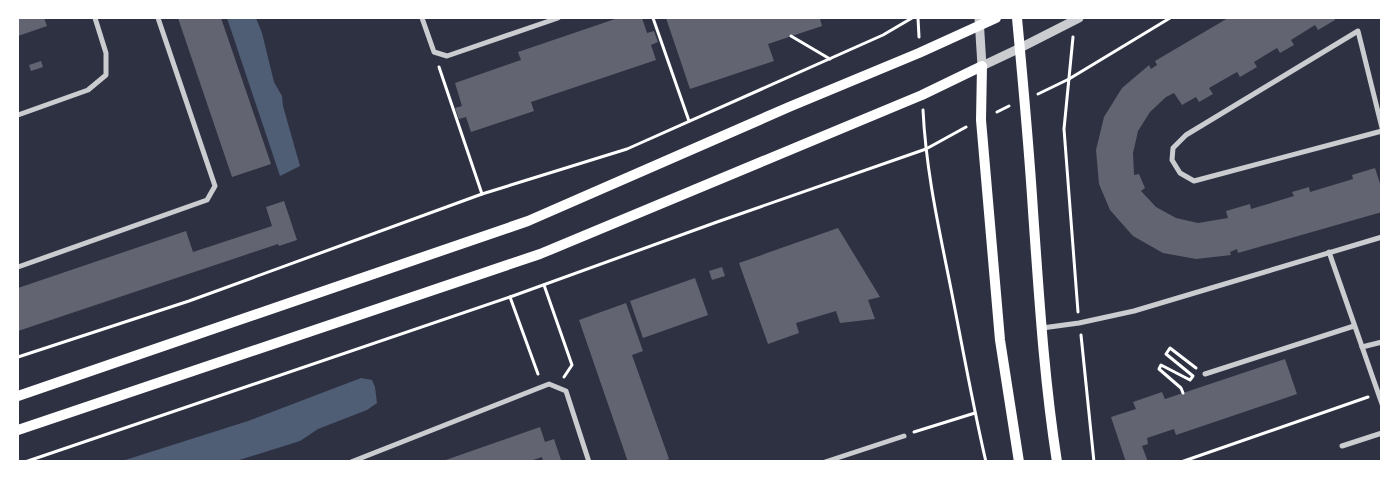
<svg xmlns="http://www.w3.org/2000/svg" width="1399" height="479" font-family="Karla,sans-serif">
<rect width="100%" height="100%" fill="#2d3142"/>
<g fill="#4f5d75">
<polygon points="227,18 256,18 262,33 274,82 282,96 283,106 300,166 280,176"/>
<polygon points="361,378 372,380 375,387 377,403 367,410 318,429 300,441 236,461 122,461 248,421"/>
</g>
<g fill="#626471">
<polygon points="18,18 44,18 47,26 18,36"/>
<polygon points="178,18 221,18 271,164 232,177"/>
<polygon points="618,18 642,18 647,33 654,31 658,42 651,45 656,60 531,102 534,111 471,132 466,117 459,119 455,108 462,106 455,83 521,60 518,52"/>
<polygon points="666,18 824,18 820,19 822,26 768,44 774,61 690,89"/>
<polygon points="1228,18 1334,18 1335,20 1318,30 1315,25 1291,40 1294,45 1280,53 1277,48 1254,62 1257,67 1240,77 1237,72 1209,88 1213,94 1199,102 1196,97 1182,105 1174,93 1166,97 1150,112 1138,131 1133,153 1134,175 1139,174 1145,188 1141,191 1156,207 1176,218 1198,223 1228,218 1226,211 1250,204 1251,209 1294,196 1292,192 1309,187 1310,192 1353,179 1352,175 1375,168 1382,190 1382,212 1238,253 1237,249 1230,252 1231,255 1196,259 1163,253 1133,236 1110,210 1099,184 1096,150 1104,117 1122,88 1148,66 1149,65 1151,69 1157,65 1155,61"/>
<polygon points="41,61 43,67 31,71 29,65"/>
<polygon points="284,201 297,240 279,246 278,244 18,331 18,288 186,231 193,252 272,226 266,207"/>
<polygon points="838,228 880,297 868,300 875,319 840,323 836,311 796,323 799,333 768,344 739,263"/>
<polygon points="722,267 725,276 712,280 709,271"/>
<polygon points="695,278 708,315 643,338 630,301"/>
<polygon points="626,303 643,351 632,355 669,459 661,462 628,462 579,320"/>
<polygon points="1285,359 1297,394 1176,435 1174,429 1147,438 1148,444 1142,446 1148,462 1126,462 1111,417 1136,409 1133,402 1162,392 1165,399"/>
<polygon points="540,427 545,442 554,439 561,460 556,462 543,462 542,457 533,460 533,462 440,462"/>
</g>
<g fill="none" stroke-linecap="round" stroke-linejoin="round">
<g stroke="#fff" stroke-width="3">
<polyline points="653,18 689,121"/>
<polyline points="918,18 919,37"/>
<polyline points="791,36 830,59"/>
<polyline points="1073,37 1064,129 1078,312"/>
<polyline points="439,67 482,194"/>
<polyline points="1038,94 1069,79 1170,18"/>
<path d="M 923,110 C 926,173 940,233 952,294 C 963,350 973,406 986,462"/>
<polyline points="997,112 1009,106"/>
<polyline points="544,285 572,365 564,377"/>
<polyline points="510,297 538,374"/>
<polyline points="1081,335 1094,462"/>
<polyline points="18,357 189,301 482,194 627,149 883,35 912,18"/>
<polyline points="1183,393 1181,388 1159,369 1161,365 1190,380 1193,376 1166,354 1170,348 1196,368"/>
<polyline points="914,432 975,413"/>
<polyline points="25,462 510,297 717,222 926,149 966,127"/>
<polyline points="1181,462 1368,397"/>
</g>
<g stroke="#caccd0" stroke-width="5">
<polyline points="422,18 434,52 447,56 558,18"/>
<polyline points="18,115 88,90 106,75 106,53 95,18"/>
<polyline points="1382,128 1358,31 1186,135 1173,148 1172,160 1180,173 1194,181 1382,131"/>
<polyline points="1329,252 1382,404"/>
<polyline points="18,267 207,200 215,186 158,18"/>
<polyline points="1042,328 1079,323 1134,311 1382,237"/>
<polyline points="1362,347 1382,342"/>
<polyline points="1205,374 1354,326"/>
<polyline points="1342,446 1382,433"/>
<polyline points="351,462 549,384 566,391 589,462"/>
<polyline points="825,462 904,436"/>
</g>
<polyline stroke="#caccd0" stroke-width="9" points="979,18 982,66 1020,48 1079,18"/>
<g stroke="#fff" stroke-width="10">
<path d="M 1017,18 C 1023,82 1029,147 1033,211 C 1039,295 1044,379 1057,462"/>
<polyline points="18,396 528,221 789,107 919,53 996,18"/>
<polyline points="18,430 540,254 922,95 982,66 981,120 1000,340 1019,462"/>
</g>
</g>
<rect width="1399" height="479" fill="none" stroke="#ffffff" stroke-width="38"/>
</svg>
